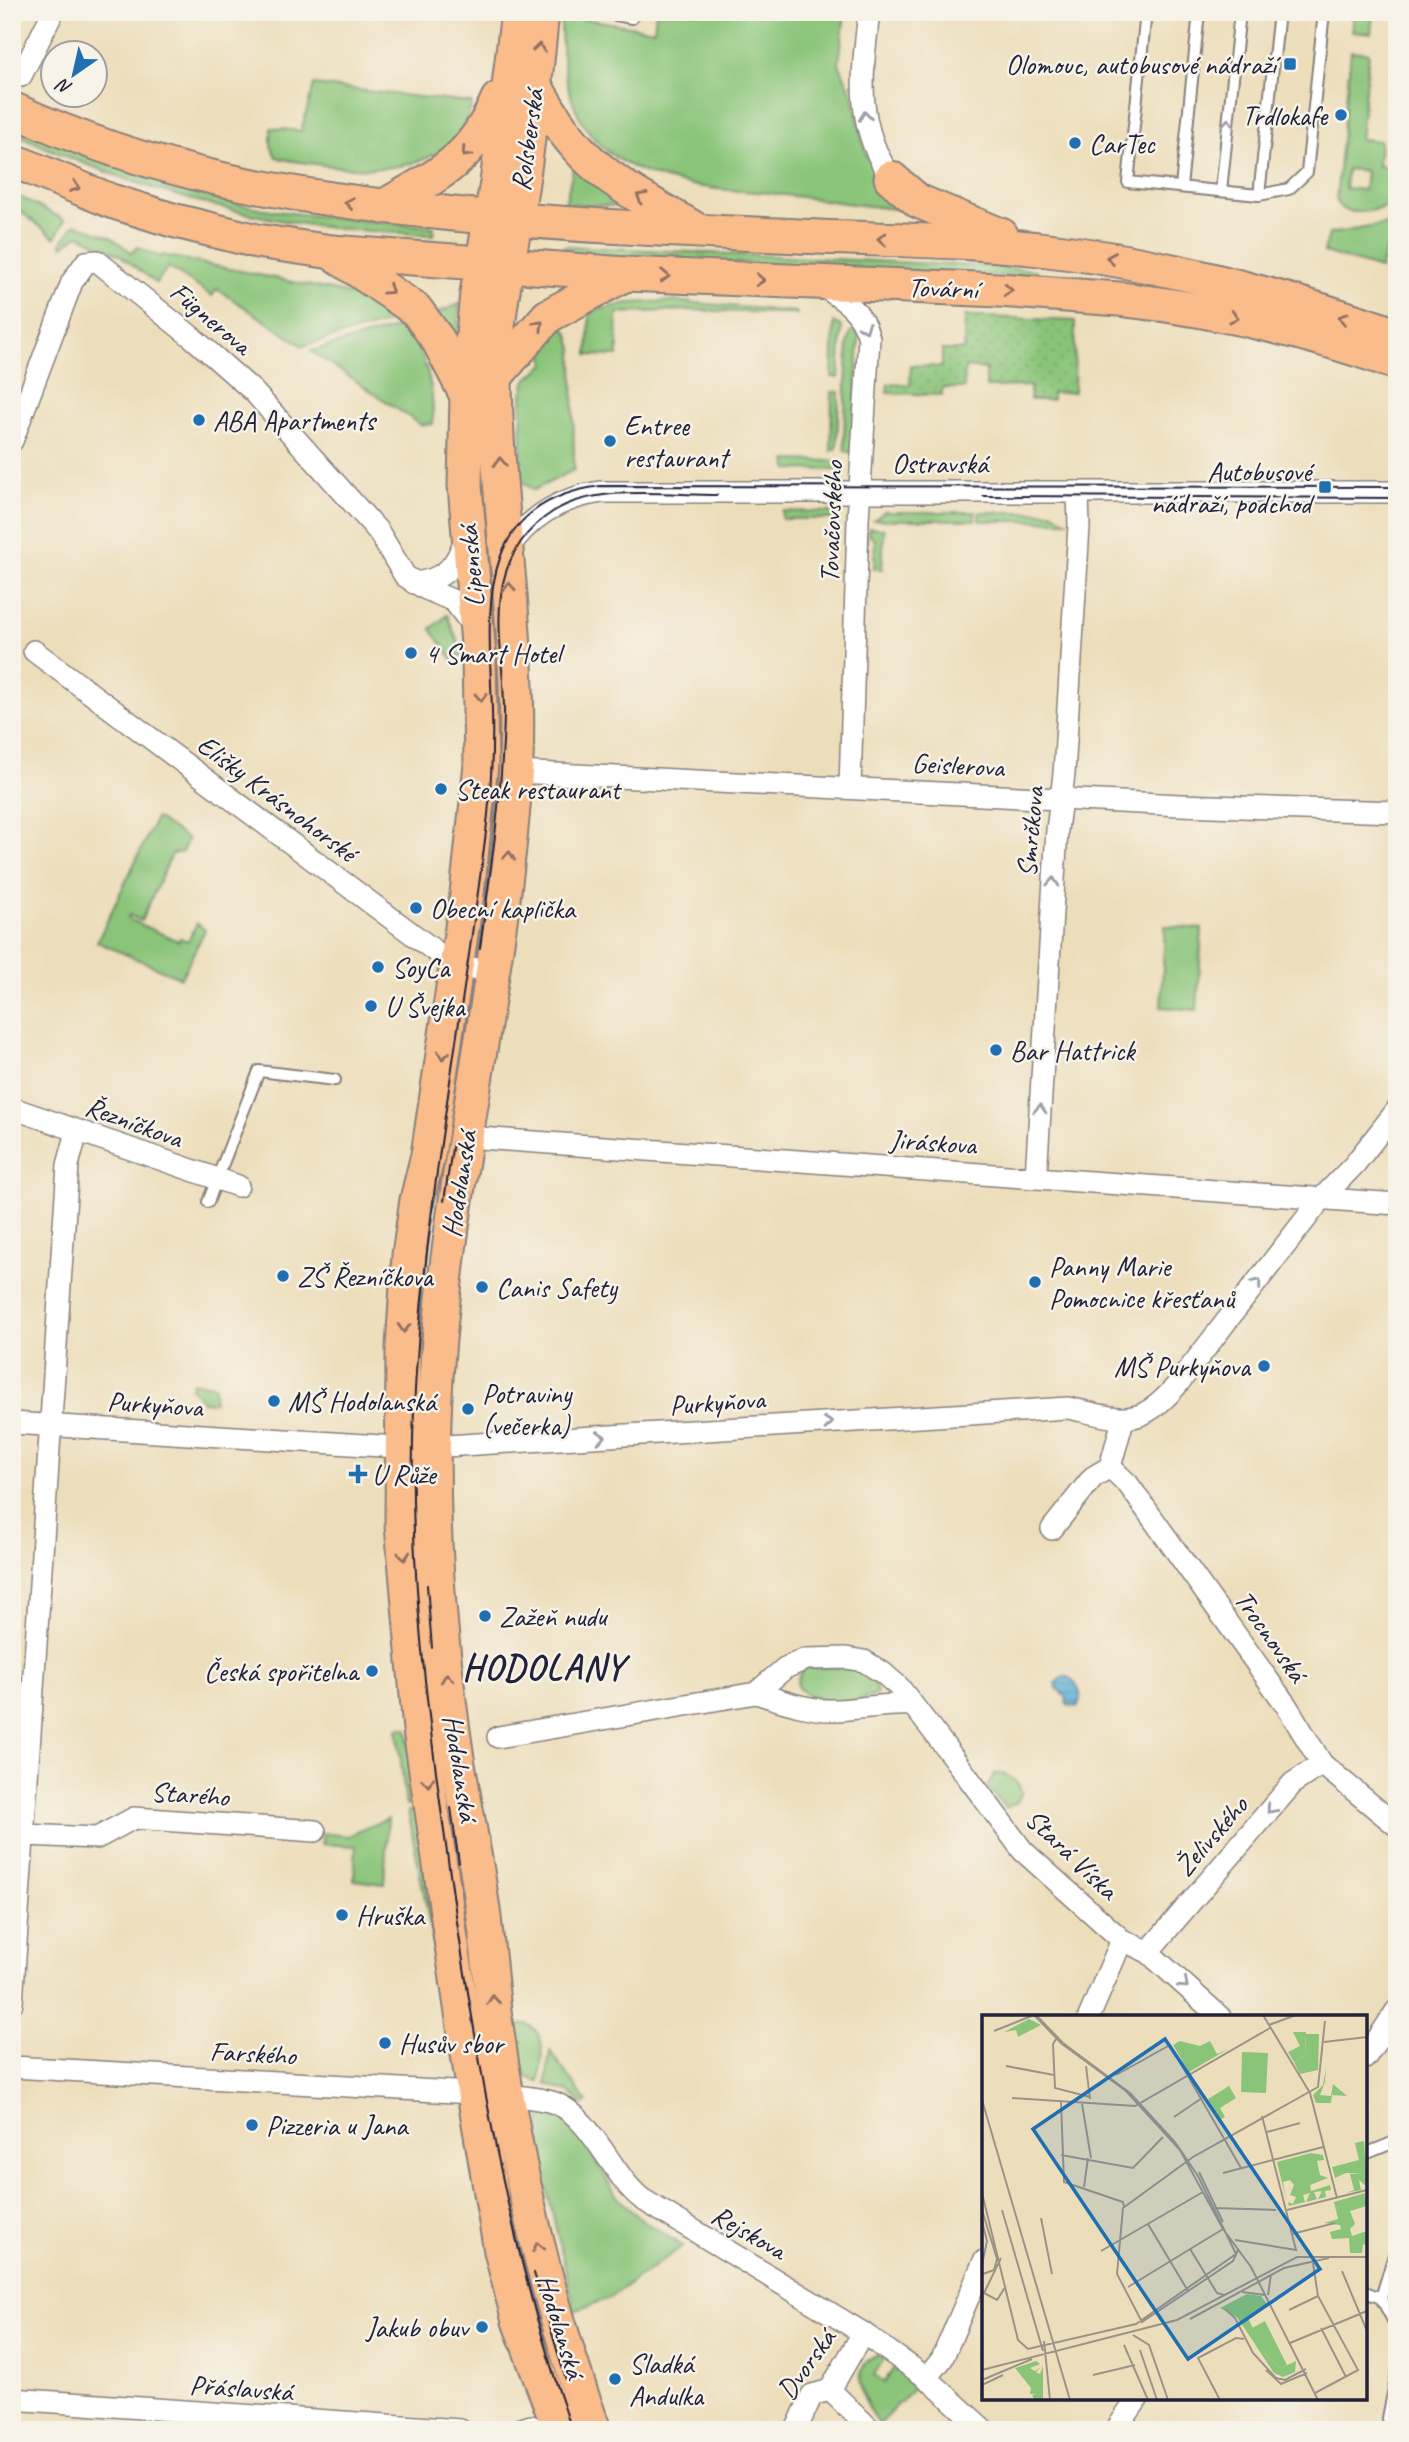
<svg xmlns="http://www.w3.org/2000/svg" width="1409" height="2442" font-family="Caveat,sans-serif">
<defs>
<pattern id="garden-dots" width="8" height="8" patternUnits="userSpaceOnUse" patternTransform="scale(1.75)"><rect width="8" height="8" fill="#89c478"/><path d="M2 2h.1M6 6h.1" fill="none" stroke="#76a869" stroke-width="1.8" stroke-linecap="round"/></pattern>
<pattern id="water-rules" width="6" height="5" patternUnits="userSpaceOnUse" patternTransform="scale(1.75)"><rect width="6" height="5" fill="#58afd5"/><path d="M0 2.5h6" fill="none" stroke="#488eae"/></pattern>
</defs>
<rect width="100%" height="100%" fill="#f7f3e8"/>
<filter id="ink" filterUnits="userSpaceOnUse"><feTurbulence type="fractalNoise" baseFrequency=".0143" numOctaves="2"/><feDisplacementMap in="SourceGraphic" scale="14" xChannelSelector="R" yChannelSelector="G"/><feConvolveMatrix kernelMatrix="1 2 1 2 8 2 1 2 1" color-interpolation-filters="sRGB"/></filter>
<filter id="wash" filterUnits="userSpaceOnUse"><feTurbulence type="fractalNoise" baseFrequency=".00686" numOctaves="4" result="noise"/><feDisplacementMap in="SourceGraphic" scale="28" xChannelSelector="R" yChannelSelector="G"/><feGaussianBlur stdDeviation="1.57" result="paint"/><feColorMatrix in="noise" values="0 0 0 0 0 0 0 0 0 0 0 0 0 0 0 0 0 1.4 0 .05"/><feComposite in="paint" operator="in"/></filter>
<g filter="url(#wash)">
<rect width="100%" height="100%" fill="#eddebb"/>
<g fill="#89c478" stroke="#56735a" stroke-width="2" fill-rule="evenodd">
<path d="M 656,12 L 845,12 L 839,64 L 853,95 L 866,155 L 899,203 L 917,211 C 867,207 819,199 769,193 C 750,191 730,191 711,188 C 598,173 560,126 561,15 L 654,30 Z"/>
<polygon points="1354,12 1373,12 1371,33 1352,32"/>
<path d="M 1351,51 L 1369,53 L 1360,139 L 1380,141 L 1378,166 L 1391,167 L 1394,143 L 1397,143 L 1397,202 C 1382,209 1341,222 1336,199 ZM 1347,169 L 1366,171 L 1364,190 L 1345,188 Z"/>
<path d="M 314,85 L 472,103 C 457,172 380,173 324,165 C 308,163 291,162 276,157 L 271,146 L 271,128 L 301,131 Z"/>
<path d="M 12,123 C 92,159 177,194 264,209 C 320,218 377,222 434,227 L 434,235 C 386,232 337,230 290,222 C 194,205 100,174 12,132 Z"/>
<polygon points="574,165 643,207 565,204"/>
<polygon points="12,193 65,220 55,238 12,205"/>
<polygon points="75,224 111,237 132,253 138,247 160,257 163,255 341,292 366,300 398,320 303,346 217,289 212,296 168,267 156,283 120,255 79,235 63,246 61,243"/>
<polygon points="1388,224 1394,226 1380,269 1324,252 1329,234"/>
<polygon points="564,246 977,266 1035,270 1038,273 1034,277 563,255"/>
<polygon points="672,301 796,312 797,314 691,310 617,313 618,356 588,355 590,312 627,303"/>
<polygon points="460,304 457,346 434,314"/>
<polygon points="559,322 569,334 573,349 574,470 534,490 521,481 522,394 526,380 545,364 543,340"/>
<polygon points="834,322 842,327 839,378 832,377"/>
<path d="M 404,326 C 427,355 434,387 433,424 L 421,425 L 311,351 Z"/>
<polygon points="856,329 859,337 853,453 845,451 844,437 848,341 851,332"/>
<polygon points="832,392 839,392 837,448 831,451"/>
<polygon points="787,460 833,461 837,463 838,470 788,469"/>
<polygon points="782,511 835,512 835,519 782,519"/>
<polygon points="884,512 975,512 975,520 874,520"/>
<polygon points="979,512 1052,512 1067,521 979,521"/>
<polygon points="869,528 884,529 882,569 874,568 875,540 868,534"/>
<polygon points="447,615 463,654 453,660 431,629"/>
<polygon points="156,818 188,839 182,852 172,854 141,921 129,915 128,919 178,941 180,938 188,941 197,923 205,930 181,978 97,942"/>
<polygon points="1165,926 1202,929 1197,1010 1161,1007"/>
<polygon points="192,1382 215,1385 214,1402 202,1401 191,1388"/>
<path d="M 803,1668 C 826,1668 874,1661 877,1694 C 854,1706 819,1705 798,1688 L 797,1681 Z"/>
<polygon points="397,1728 407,1728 422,1802 406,1805"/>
<polygon points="1003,1773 1017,1782 1022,1792 1017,1802 1006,1808 987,1787 995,1774"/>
<polygon points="423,1809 422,1858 442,1987 408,1811"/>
<polygon points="388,1818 384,1884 354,1880 356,1846 321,1844 323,1833 348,1836"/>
<path d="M 527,2024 C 549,2035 541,2062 539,2082 L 516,2073 L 503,2027 Z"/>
<polygon points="550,2051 587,2102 584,2105 569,2092 546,2084"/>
<path d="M 543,2113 C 584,2118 596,2168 617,2196 C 634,2218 661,2231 683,2246 L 609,2298 L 575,2311 L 538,2150 Z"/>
<path d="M 876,2355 L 885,2357 L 874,2375 L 884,2382 L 897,2364 L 921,2381 L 879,2424 C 865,2405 847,2370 876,2355 Z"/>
</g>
<polygon fill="url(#garden-dots)" stroke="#56735a" stroke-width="2" points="965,316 1075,321 1074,392 1052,393 1052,400 1030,400 1030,386 986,387 986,369 965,367 964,388 942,388 942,395 887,393 888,384 910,385 911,365 942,367 942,350 964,350"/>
<path fill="url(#water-rules)" stroke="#3d6888" stroke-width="2" d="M 1063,1676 C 1077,1677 1085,1696 1077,1707 L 1067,1705 L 1065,1696 L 1057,1688 L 1056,1683 Z"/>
</g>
<g filter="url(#ink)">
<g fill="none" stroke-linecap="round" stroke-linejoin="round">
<defs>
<g id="service">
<polyline points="600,12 632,18 633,12"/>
<polyline points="1146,12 1128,182 1259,195 1289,189 1307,172 1324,12"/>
<polyline points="1181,187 1199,12"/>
<polyline points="1221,191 1240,12"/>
<polyline points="1259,195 1279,12"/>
<polyline points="208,1202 259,1071 335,1080"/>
<polyline points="1365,2154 1397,2141"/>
<polyline points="1397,2245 1381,2298 1397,2328"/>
<polyline points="1365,2292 1381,2298"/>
<polyline points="1389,2430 1388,2418 1397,2373"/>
</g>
<g id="minor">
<path d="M 869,12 C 862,74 854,123 891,178"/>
<polyline points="21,76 53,12"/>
<path d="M 822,286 C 845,300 862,311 869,338 L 858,520 L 850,788"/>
<polyline points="12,441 72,282 86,262 97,261 193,338 253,391 378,531 405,576 426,589 454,601 475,629"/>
<path d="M 505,553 C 528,517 559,498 601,492 L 1397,492"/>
<path d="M 414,583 C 444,580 456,567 465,539"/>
<polyline points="34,651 439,954 467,967 494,972"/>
<polyline points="516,772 1180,805 1397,812"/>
<polyline points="12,1108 238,1186"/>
<polyline points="466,1137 1397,1204"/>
<polyline points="1036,1177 1057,830 1064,774 1079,526 1078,492"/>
<polyline points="1123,1420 1110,1467 1128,1484 1286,1705 1322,1764 1397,1826"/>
<path d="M 12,1423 L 413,1448 L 1068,1408 C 1120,1418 1137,1432 1177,1385 L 1322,1198 L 1354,1165 L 1397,1110"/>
<polyline points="1052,1529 1093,1477 1110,1467"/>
<path d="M 756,1693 C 782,1701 809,1711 836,1710 C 862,1709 886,1703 912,1705"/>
<polyline points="498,1737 756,1693 785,1668 806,1659 846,1658 864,1661 883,1673 899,1687 946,1748 1023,1851 1122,1940 1148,1952 1220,2017"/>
<polyline points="23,1835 97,1838 134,1818 315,1831"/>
<polyline points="1148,1952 1293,1783 1322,1764"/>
<polyline points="12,2003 68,1165 77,1132"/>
<polyline points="1089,2017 1122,1940"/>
<polyline points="1365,2058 1397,2010"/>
<path d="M 12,2067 L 507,2095 C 523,2097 540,2098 555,2103 C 592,2117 611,2175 642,2199 L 863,2333 L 927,2378 L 984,2430"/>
<polyline points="927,2378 942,2359 984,2261"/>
<polyline points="830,2390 871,2430"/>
<polyline points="12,2399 460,2430"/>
<polyline points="519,2430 531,2426"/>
<polyline points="796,2430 812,2395 830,2390 863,2333"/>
<polyline points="1116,2430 1138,2398"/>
</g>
<g id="primary">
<polyline points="518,12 497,183 477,293 467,396 465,485 479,657 481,764 467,894 428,1155 417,1200 409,1255 403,1347 402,1525 420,1730 474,2094 501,2251 519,2321 560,2430"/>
<path d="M 542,12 C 536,73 530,135 520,195 C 510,255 495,316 495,377 C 496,512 524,647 515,782 C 501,982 449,1178 436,1378 C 428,1504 438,1633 457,1758 C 465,1806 475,1854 482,1903 C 488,1943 490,1984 496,2025 C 515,2162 546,2299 594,2430"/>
<path d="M 535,85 C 580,169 615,182 695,229"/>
<path d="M 12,109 C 155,175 290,197 444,213 C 569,226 694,231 819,237 C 892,240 966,240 1039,249 C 1161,262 1281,295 1397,335"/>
<path d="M 12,160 L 111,201 L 172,220 L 257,241 L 332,252 L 626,274 L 999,290 L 1119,299 C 1214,309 1307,331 1397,363"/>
<polyline points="891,178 918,201 1001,235"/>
<path d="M 383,207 C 440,173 470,163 498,99"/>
<polyline points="334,254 416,310 438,340 467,396"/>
<polyline points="495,377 548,316 626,274"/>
</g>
</defs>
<use href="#service" stroke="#88807b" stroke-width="14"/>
<use href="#minor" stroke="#88807b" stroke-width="24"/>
<use href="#primary" stroke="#88807b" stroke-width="37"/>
<use href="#service" stroke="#fff" stroke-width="10"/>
<use href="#minor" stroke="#fff" stroke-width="21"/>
<use href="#primary" stroke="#fabc8b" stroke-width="33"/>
<g stroke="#22223b" stroke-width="2">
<polyline points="983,496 1397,498"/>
<path d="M 480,948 C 491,871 502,794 504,716 C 505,672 494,626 503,583 C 510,552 527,528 554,511 C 599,484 666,495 717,495"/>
<polyline points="444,1201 453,1142"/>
<polyline points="427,1585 432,1648"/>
<polyline points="451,1808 459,1863"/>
<polyline points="534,2273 566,2380"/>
<path d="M 572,2430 C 509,2250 477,2062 450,1874 C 428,1720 407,1563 414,1408 C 423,1214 462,1024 486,832 C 491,792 493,750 492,710 C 489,612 472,504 600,486 L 1397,487"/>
</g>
</g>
<defs><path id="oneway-chevron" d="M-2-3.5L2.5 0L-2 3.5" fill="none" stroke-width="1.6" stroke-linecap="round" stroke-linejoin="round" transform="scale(1.75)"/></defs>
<g stroke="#8e6f63">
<use href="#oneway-chevron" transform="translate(539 48) rotate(-84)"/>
<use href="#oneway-chevron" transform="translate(466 153) rotate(133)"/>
<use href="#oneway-chevron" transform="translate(75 187) rotate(21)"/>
<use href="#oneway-chevron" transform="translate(641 197) rotate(-150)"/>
<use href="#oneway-chevron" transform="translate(349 203) rotate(-172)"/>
<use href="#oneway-chevron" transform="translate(882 239) rotate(-178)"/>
<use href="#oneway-chevron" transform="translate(1111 258) rotate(-170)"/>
<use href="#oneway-chevron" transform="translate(665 276) rotate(2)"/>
<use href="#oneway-chevron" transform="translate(760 280) rotate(3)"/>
<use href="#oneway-chevron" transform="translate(389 290) rotate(34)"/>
<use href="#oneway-chevron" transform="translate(1008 290) rotate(3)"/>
<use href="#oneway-chevron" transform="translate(1234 317) rotate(12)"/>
<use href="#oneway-chevron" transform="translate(1343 318) rotate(-163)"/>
<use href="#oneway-chevron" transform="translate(539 325) rotate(-45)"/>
<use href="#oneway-chevron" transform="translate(500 462) rotate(-93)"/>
<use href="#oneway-chevron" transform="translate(509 587) rotate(-95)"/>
<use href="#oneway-chevron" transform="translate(481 697) rotate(88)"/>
<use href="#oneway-chevron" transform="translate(509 856) rotate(-84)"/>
<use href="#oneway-chevron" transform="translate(443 1055) rotate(98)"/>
<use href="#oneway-chevron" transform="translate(404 1328) rotate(92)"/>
<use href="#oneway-chevron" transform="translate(404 1556) rotate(86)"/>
<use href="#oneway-chevron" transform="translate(447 1678) rotate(-96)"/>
<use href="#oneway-chevron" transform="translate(428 1782) rotate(82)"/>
<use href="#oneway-chevron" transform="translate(493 2000) rotate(-97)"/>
<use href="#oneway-chevron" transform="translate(538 2247) rotate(-103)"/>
</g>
<g stroke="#9c9ca7">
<use href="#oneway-chevron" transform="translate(865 116) rotate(-97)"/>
<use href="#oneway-chevron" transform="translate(1228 123) rotate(-84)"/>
<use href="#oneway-chevron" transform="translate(865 328) rotate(70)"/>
<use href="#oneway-chevron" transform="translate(1053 882) rotate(-86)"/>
<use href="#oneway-chevron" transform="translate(1040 1109) rotate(-87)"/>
<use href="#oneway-chevron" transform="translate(1257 1283) rotate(-52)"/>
<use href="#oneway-chevron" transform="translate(828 1423) rotate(-4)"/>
<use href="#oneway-chevron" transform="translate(601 1437) rotate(-4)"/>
<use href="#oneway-chevron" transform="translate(1271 1809) rotate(131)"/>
<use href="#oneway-chevron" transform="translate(1184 1984) rotate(42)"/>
</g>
</g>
<g fill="#1f6fb2" stroke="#f7f3e8" stroke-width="2.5">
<rect x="1283" y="57" width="14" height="14" rx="3.5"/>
<circle cx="1341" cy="115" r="7"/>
<circle cx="1075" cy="143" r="7"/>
<circle cx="199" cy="420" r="7"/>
<circle cx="610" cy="441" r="7"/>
<rect x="1318" y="480" width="14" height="14" rx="3.5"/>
<circle cx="411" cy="653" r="7"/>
<circle cx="441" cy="789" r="7"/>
<circle cx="416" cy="908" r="7"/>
<circle cx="378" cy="967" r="7"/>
<circle cx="371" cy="1006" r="7"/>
<circle cx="996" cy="1050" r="7"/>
<circle cx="283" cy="1276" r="7"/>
<circle cx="1035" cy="1282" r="7"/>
<circle cx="482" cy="1287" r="7"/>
<circle cx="1264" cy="1366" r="7"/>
<circle cx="274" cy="1401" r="7"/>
<circle cx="468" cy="1409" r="7"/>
<path d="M354.5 1463.5h7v7h7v7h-7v7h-7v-7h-7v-7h7z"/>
<circle cx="485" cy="1616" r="7"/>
<circle cx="372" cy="1671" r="7"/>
<circle cx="342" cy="1915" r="7"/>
<circle cx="385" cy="2043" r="7"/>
<circle cx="252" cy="2125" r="7"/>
<circle cx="482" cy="2327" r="7"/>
<circle cx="615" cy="2379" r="7"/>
</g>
<g text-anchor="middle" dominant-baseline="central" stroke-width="5" stroke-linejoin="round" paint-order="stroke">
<g font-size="28" fill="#22223b" stroke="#f7f3e8" text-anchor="start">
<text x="1276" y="64" text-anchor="end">Olomouc, autobusové nádraží</text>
<text x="1327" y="115" text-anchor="end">Trdlokafe</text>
<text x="1089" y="143">CarTec</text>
<text x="213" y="420">ABA Apartments</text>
<text x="624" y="425">Entree<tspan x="624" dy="32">restaurant</tspan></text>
<text x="1311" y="471" text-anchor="end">Autobusové<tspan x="1311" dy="32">nádraží, podchod</tspan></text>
<text x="425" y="653">4 Smart Hotel</text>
<text x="455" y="789">Steak restaurant</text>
<text x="430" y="908">Obecní kaplička</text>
<text x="392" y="967">SoyCa</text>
<text x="385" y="1006">U Švejka</text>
<text x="1010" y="1050">Bar Hattrick</text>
<text x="1049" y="1266">Panny Marie<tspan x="1049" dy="32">Pomocnice křesťanů</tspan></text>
<text x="297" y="1276">ZŠ Řezníčkova</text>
<text x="496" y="1287">Canis Safety</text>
<text x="1250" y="1366" text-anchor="end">MŠ Purkyňova</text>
<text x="482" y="1393">Potraviny<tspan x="482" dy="32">(večerka)</tspan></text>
<text x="288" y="1401">MŠ Hodolanská</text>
<text x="372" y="1474">U Růže</text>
<text x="499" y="1616">Zažeň nudu</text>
<text x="358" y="1671" text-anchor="end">Česká spořitelna</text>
<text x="356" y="1915">Hruška</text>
<text x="399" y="2043">Husův sbor</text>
<text x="266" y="2125">Pizzeria u Jana</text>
<text x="468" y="2327" text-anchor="end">Jakub obuv</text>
<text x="629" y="2363">Sladká<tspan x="629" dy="32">Andulka</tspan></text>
</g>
<g font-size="28" fill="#22223b" stroke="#f7f3e8">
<text transform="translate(527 140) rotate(-82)">Rolsberská</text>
<text transform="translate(943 288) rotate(2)">Tovární</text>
<text transform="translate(211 318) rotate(40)">Fügnerova</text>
<text x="940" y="463">Ostravská</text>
<text transform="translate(831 522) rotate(-88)">Tovačovského</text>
<text transform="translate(471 566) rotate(-95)">Lipenská</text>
<text transform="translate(958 765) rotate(3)">Geislerova</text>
<text transform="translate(277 798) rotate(37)">Elišky Krásnohorské</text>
<text transform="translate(1030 832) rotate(-85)">Smrčkova</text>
<text transform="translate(134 1122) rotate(20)">Řezníčkova</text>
<text transform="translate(933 1142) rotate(4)">Jiráskova</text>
<text transform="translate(459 1184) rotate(-81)">Hodolanská</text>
<text transform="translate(717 1402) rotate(-4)">Purkyňova</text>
<text transform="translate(155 1404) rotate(4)">Purkyňova</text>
<text transform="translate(1271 1636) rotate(55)">Trocnovská</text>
<text transform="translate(461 1768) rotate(81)">Hodolanská</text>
<text transform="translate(190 1794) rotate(4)">Starého</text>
<text transform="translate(1211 1836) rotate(-49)">Želivského</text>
<text transform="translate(1072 1854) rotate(44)">Stará Víska</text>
<text transform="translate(253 2053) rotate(3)">Farského</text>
<text transform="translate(749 2232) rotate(30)">Rejskova</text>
<text transform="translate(561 2326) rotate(73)">Hodolanská</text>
<text transform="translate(806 2364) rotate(-54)">Dvorská</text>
<text transform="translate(241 2388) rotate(4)">Přáslavská</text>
</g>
<g font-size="35" font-weight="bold" letter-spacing="2" fill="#22223b" stroke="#f7f3e8">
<text x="544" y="1667">HODOLANY</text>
</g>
</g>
<g transform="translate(982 2015)">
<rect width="385" height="385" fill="#eddebb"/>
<path d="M 47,4 L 59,10 L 36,22 L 34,15 L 22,17 ZM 324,19 L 337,19 L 336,55 L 318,59 L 312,47 L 323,41 ZM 260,37 L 286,38 L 284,78 L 259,77 ZM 344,53 L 343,67 L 338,80 L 349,81 L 351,69 L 365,81 L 350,80 L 349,88 L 334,88 L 331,80 L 341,70 ZM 247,71 L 254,83 L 238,93 L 243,102 L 238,105 L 226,84 ZM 265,279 L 279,281 L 285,289 L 266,303 L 284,340 L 299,353 L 314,346 L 313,357 L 301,362 L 292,358 L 255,302 L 238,293 ZM 54,346 L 58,349 L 48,353 L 53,356 L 59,352 L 54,357 L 58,359 L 61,351 L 61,385 L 52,384 L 50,380 L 54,379 L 48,379 L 49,373 L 33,353 Z" fill="#89c478"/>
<path d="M 311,17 L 324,17 L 323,41 L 312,47 L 306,37 L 318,31 ZM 198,26 L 218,31 L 228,26 L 235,39 L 246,34 L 207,57 L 191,30 ZM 382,126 L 385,172 L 377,165 L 379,175 L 364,178 L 372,175 L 368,159 L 380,158 L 364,158 L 353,163 L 350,152 L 377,145 L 373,128 ZM 329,138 L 341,140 L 342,145 L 335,146 L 338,160 L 346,163 L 328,170 L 329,176 L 348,170 L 349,175 L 343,176 L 344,182 L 336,184 L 340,176 L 332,177 L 335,184 L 324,187 L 328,178 L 321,180 L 323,187 L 307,191 L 306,187 L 311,189 L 314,182 L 308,180 L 312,170 L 308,165 L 301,167 L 304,184 L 295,147 ZM 383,178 L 385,191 L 368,196 L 373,209 L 368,214 L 370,221 L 385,216 L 385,231 L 381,229 L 380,238 L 368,238 L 367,223 L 350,224 L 348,217 L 359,214 L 358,210 L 342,208 L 356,204 L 352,187 ZM 283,306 L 305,350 L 299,353 L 284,340 L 270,313 Z" fill="#89c478"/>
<path fill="none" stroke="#9c9388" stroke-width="2" d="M 52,0 L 80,29 L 144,76 L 198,135 L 241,214 L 269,252 L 336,385M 281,0 L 328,78 L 355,183M 287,10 L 314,0M 12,16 L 52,0M 76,21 L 71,29 L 73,73 L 108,82M 342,27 L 385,22M 24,51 L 72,60M 104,51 L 108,84M 134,60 L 188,30 L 259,153M 30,83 L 153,91 L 288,13M 0,85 L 88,385M 79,87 L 82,167 L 141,187 L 142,192M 100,89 L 109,143M 192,102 L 220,83M 285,117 L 318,108M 79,140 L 151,153 L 181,122M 217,157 L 241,207M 241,158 L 341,132M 102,172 L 106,143M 0,178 L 36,325 L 46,334 L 154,309 L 254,239 L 216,161 L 193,127 L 148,78 L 81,28 L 54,0M 232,193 L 294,195M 0,195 L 15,244 L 12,255 L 1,259M 20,195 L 61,336M 305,195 L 385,175M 59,203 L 70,259M 0,206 L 5,226 L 0,250M 166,209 L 206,276M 310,219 L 353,208M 253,225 L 314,235 L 280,101M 208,234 L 235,278 L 242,280M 256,235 L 251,246 L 160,307 L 135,259 L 141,193 L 211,142 L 336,72 L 343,6M 119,236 L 221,177M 19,243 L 2,278 L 15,285 L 24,271M 331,248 L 336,281 L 376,355 L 333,378M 360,256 L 385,316M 146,272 L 241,214M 260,277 L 283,280M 286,280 L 289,259M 243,294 L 253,303 L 271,338 L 294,363 L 303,365 L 324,354M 307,295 L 336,281M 208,304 L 302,253 L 347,243M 339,313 L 364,362M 151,320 L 167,330 L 186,385M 62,326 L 68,385M 308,328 L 385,296M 142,330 L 166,385M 158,335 L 175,385M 0,355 L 195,305 L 315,242 L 385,242M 284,355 L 299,369 L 325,358M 111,360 L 153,350M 0,365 L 50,344M 0,370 L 21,360M 238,385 L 216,343 L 254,323 L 262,324"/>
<path fill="#1f6fb2" fill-opacity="0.15" stroke="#1f6fb2" stroke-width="3.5" d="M 183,24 L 338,254 L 206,344 L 51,114 Z"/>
<rect width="385" height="385" fill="none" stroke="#22223b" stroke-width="3.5"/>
</g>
<rect width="1409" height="2442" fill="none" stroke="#f7f3e8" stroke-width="42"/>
<g transform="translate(74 74) rotate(214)"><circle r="33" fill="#f7f3e8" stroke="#a29fa3" stroke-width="2"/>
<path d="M0-5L12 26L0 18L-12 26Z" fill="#1f6fb2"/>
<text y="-10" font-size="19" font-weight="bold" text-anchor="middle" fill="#22223b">N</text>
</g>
</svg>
